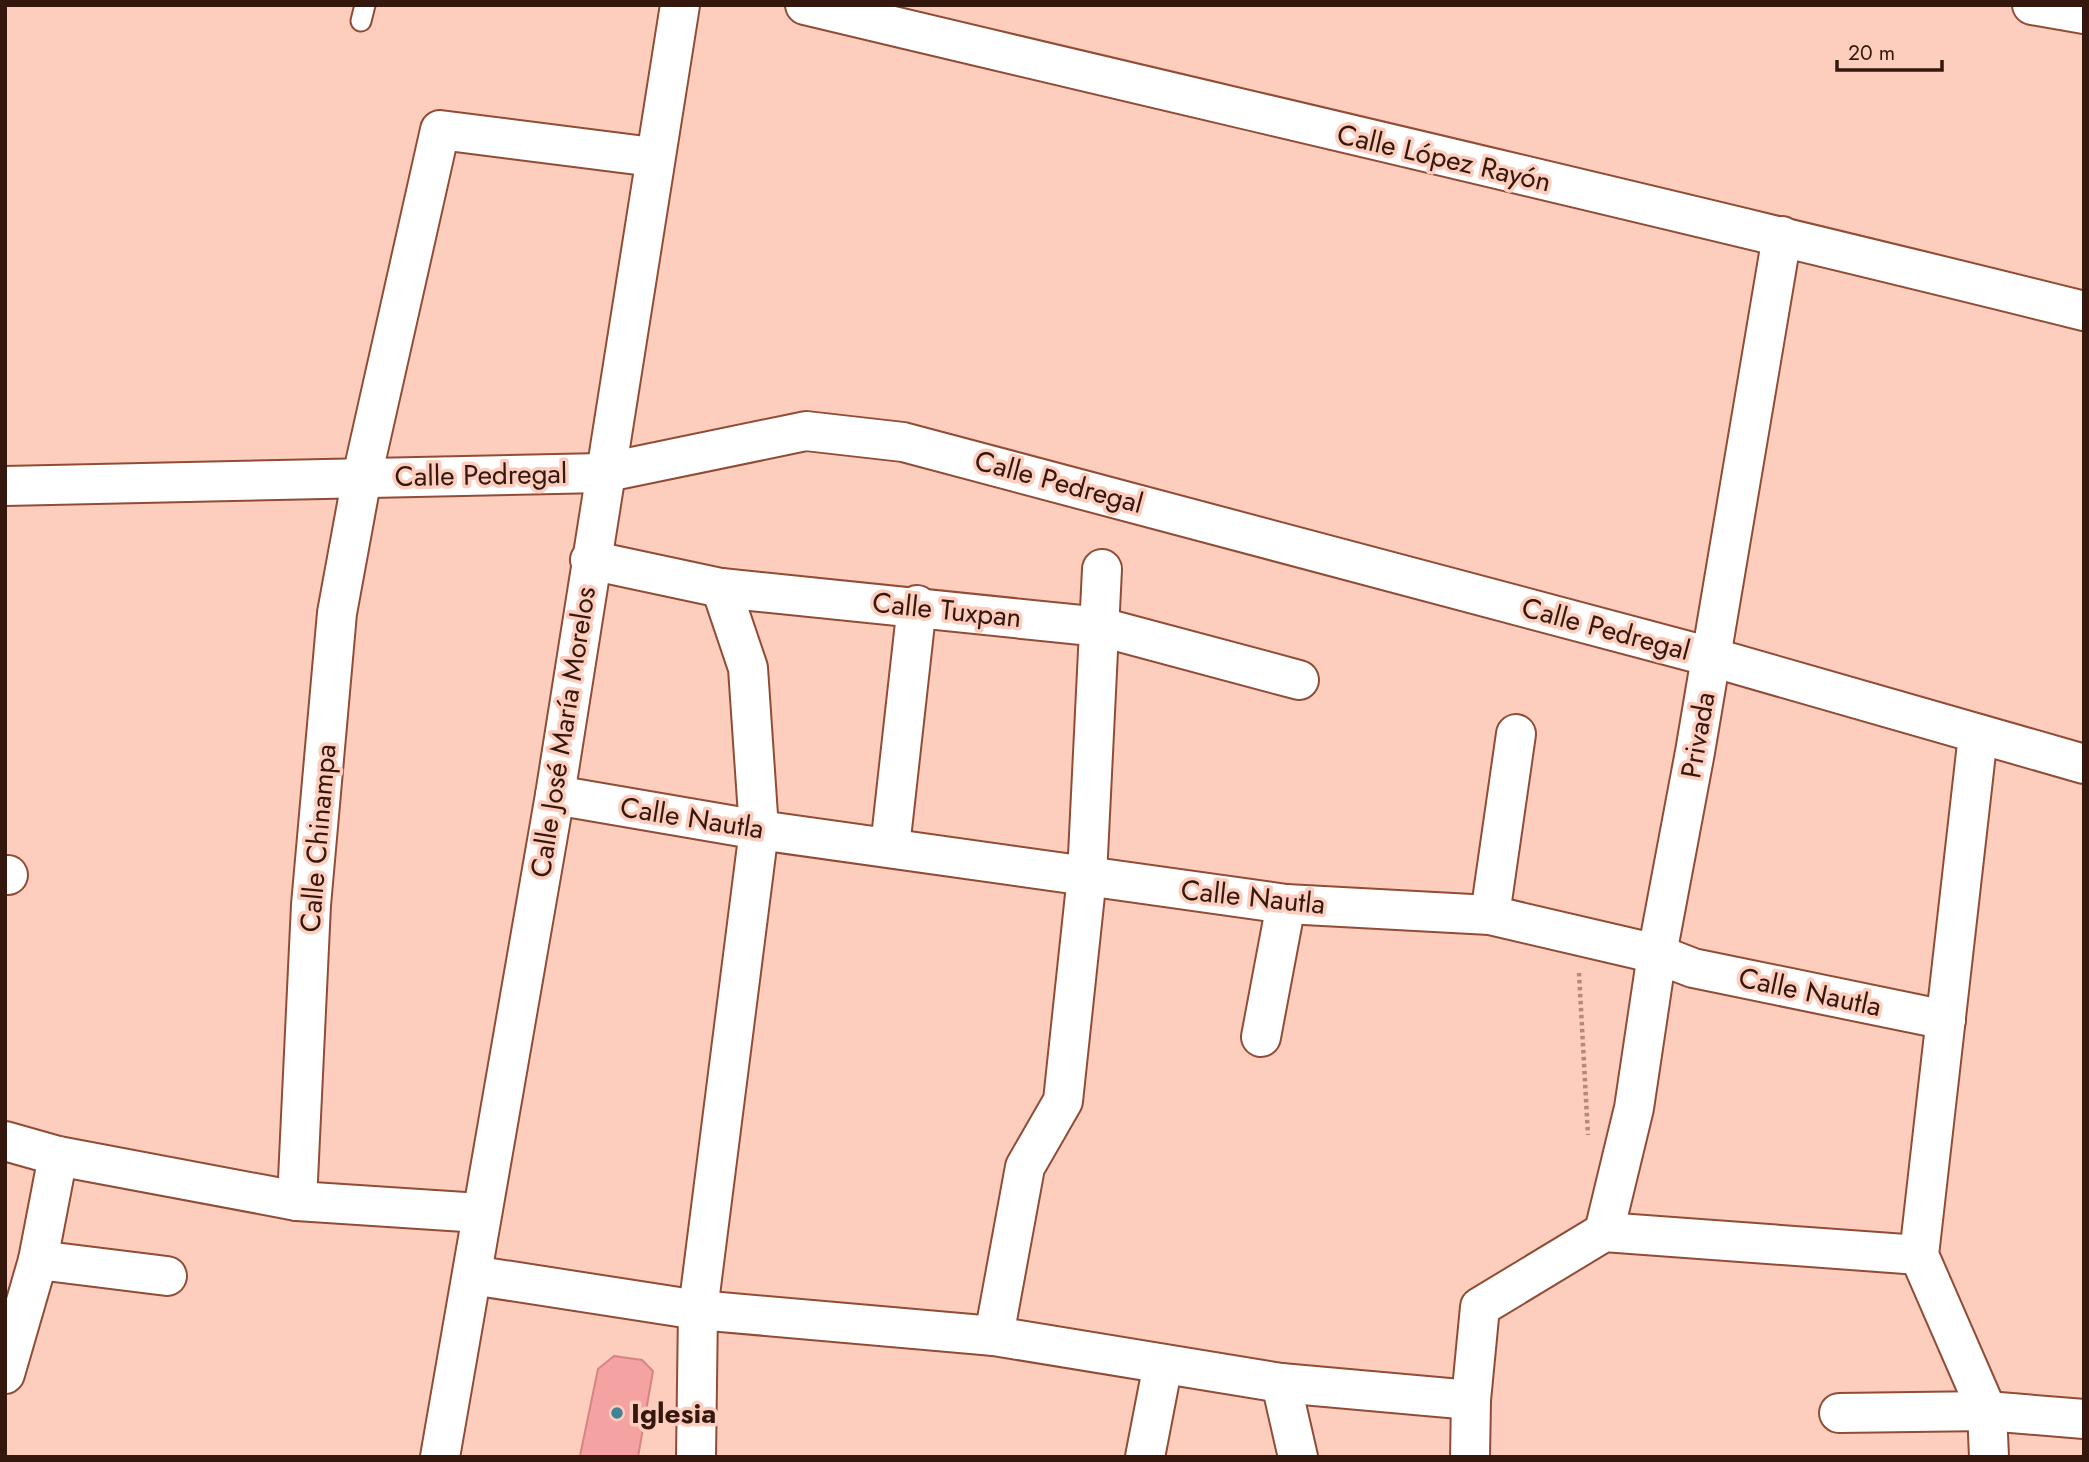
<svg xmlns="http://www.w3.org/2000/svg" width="2089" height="1462" font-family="Jost,sans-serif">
<rect width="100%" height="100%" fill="#fdcdbd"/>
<polygon fill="#f4a2a2" stroke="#d58586" stroke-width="2" points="614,1356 642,1360 653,1371 638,1457 580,1456 598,1369"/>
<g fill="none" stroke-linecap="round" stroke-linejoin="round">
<defs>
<polyline id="service" points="361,21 365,5"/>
<g id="minor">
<path d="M 805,5 C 1231,107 1659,205 2084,311"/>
<polyline points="2032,5 2084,14"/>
<polyline points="5,486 603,473 806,431 903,442 1711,657 2084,764"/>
<polyline points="590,560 721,588 1101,627 1299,680"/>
<polyline points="1978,735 1919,1255 1987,1411 1989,1457"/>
<polyline points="555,795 759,830 1286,904 1490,915 1657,954 1693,968 1946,1020"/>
<polyline points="890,847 917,605"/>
<polyline points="5,875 8,875"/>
<polyline points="1490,915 1516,734"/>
<polyline points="1261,1037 1286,904"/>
<polyline points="5,1141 58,1156 297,1201 480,1213"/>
<polyline points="297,1201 311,905 337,613 362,477 440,130 653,157"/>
<polyline points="1604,1232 1634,1108 1657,954 1695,752 1782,236"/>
<polyline points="38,1260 167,1276"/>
<polyline points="472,1275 698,1310 994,1336 1281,1383 1471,1400"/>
<polyline points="994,1336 1025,1167 1063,1101 1087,876 1102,569"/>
<polyline points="5,1374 38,1260 58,1156"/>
<polyline points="1281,1383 1298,1457"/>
<polyline points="1839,1413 1987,1411 2084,1419"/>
<polyline points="696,1457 698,1310 759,830 748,668 721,588"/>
<polyline points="1145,1457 1163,1364"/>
<polyline points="1470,1457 1471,1400 1480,1307 1604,1232 1919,1255"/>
</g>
<polyline id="tertiary" points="440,1457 555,795 680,5"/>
</defs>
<use href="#service" stroke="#904c35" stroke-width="23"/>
<use href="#minor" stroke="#904c35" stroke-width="42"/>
<use href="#tertiary" stroke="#904c35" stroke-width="42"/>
<polyline stroke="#b2897b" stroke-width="4.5" stroke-dasharray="3.5 3.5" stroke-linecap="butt" points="1579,973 1588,1135"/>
<use href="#service" stroke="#fff" stroke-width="19"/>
<use href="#minor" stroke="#fff" stroke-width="38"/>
<use href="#tertiary" stroke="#fff" stroke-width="38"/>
</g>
<circle fill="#418295" stroke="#fdcdbd" stroke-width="2.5" cx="617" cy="1413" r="7"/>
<g text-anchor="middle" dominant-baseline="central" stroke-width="7" stroke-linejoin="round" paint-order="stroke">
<g font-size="28" fill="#34180e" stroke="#fdcdbd">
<text transform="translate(1444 158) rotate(13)">Calle López Rayón</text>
<text transform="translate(481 475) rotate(-1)">Calle Pedregal</text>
<text transform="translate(1059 482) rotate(15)">Calle Pedregal</text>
<text transform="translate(947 610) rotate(6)">Calle Tuxpan</text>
<text transform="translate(1606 629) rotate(15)">Calle Pedregal</text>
<text transform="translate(563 732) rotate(-81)">Calle José María Morelos</text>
<text transform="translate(1698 735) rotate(-80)">Privada</text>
<text transform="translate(692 818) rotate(9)">Calle Nautla</text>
<text transform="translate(318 838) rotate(-85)">Calle Chinampa</text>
<text transform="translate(1253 897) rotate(6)">Calle Nautla</text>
<text transform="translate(1810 992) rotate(12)">Calle Nautla</text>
</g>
<g font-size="28" font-weight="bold" fill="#34180e" stroke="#fdcdbd" text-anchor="start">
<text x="631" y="1413">Iglesia</text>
</g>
</g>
<rect width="2089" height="1462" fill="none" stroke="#34180e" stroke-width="14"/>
<path d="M1837 60v10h105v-10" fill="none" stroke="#34180e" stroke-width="3.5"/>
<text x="1848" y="60" font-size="21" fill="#34180e" stroke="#fdcdbd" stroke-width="5" paint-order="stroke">20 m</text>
</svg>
